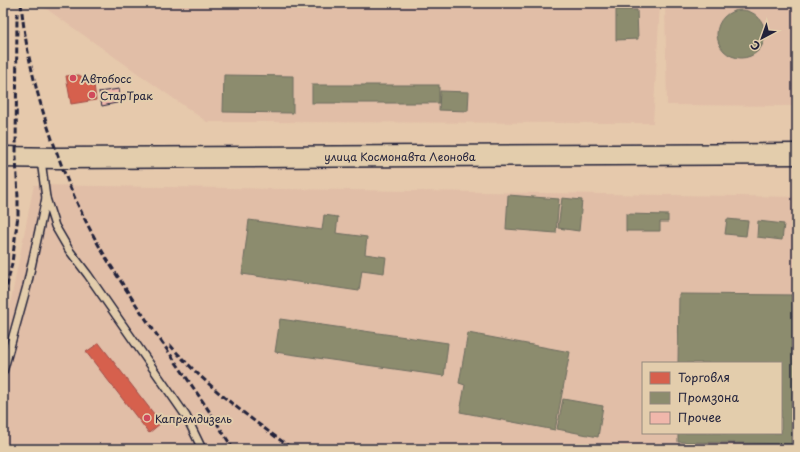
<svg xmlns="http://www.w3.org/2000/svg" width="800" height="452" font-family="'Playpen Sans',sans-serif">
<rect width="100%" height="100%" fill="#e6c9ac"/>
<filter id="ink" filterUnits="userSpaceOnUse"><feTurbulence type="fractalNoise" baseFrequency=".025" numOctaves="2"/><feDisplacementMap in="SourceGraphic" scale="8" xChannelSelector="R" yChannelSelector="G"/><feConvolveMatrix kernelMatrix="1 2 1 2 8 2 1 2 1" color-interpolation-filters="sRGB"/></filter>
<g filter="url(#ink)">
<g fill="#e1bea7" fill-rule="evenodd">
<polygon points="38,3 660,3 653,123 207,122"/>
<polygon points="665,3 797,3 797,106 667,105"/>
<path d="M 34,185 L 797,197 L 797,449 L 3,449 L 3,340 ZM 643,363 L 781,363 L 781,433 L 643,433 Z"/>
</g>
<g fill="#d6604d" stroke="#a04d48">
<polygon points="79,75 94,84 96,100 71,104 66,76"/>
<polygon points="99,343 161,423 149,433 86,352"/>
</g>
<g fill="#8c8c6e" stroke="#6c6c5f">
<polygon points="616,10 637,10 638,39 616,40"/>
<circle cx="741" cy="34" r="24"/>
<polygon points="224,75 293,76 293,113 223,112"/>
<rect x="312" y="85" width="127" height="18"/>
<polygon points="440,91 469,92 468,111 439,110"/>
<polygon points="508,195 559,199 556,233 506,229"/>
<polygon points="562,198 582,200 579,231 558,228"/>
<polygon points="626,214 668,215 668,222 660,222 660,231 626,231"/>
<polygon points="324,215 338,217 336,233 367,237 365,254 386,257 384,273 362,270 359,291 242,274 249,220 322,230"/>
<polygon points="727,219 748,221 746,236 725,234"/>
<polygon points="758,221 784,224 782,240 757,237"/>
<polygon points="679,294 797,295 797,444 678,442 678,433 781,433 781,363 678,363"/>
<polygon points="280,319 448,343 444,376 275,352"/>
<polygon points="468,333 570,352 555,430 460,412 465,385 459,383"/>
<polygon points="563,399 603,406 598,437 557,429"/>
</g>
<polygon fill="#f0b7ab" stroke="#22223b" points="119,89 121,102 102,106 99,92"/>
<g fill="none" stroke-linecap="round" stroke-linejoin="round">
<defs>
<g id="lane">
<polyline points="41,160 46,198 55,226 69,250 88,275 186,416 202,449"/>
<polyline points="3,372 27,286 46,198"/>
</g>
<polyline id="secondary" points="3,157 58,158 797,154"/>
</defs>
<use href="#lane" stroke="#22223b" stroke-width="10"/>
<use href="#secondary" stroke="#22223b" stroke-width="23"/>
<use href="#lane" stroke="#e3cdac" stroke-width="7"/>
<use href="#secondary" stroke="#e3cdac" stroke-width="20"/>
<g stroke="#22223b" stroke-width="3" stroke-dasharray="6 3" stroke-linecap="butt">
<path d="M 21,3 C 26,55 38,101 56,150 C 67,182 81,214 98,244 C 139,315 191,379 233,449"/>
<polyline points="3,304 12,263 18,215 18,198 16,157 17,13"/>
<path d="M 170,345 C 205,385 249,418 293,449"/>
</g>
</g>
</g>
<g fill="#d1495b" stroke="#e3cdac" stroke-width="1.5">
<circle cx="73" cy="78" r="4"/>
<circle cx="92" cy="95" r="4"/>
<circle cx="147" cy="418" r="4"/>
</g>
<g text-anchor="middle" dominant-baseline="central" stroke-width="4" stroke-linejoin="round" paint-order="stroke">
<g font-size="11" fill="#22223b" stroke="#e3cdac" text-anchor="start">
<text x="81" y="78">Автобосс</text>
<text x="100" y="95">СтарТрак</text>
<text x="155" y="418">Капремдизель</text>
</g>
<g font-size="11" fill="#22223b" stroke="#e3cdac">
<text x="400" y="156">улица Космонавта Леонова</text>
</g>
</g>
<rect width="800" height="452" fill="none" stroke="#e3cdac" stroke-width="16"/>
<rect x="8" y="8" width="784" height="436" fill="none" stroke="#22223b" stroke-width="1.5" filter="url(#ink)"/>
<rect x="642" y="362" width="140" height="72" fill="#e3cdac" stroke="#96897f"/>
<rect x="650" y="372" width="20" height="12" fill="#d6604d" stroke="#96897f"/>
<text x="678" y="382" font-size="12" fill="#22223b">Торговля</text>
<rect x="650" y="392" width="20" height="12" fill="#8c8c6e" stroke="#96897f"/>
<text x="678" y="402" font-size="12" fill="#22223b">Промзона</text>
<rect x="650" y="412" width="20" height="12" fill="#f0b7ab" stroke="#96897f"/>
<text x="678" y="422" font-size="12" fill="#22223b">Прочее</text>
<g transform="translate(762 38) rotate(221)" stroke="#e3cdac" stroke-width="3" paint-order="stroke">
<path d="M0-3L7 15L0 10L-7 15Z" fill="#22223b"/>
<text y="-6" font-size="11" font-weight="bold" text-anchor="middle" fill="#22223b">С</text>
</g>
</svg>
